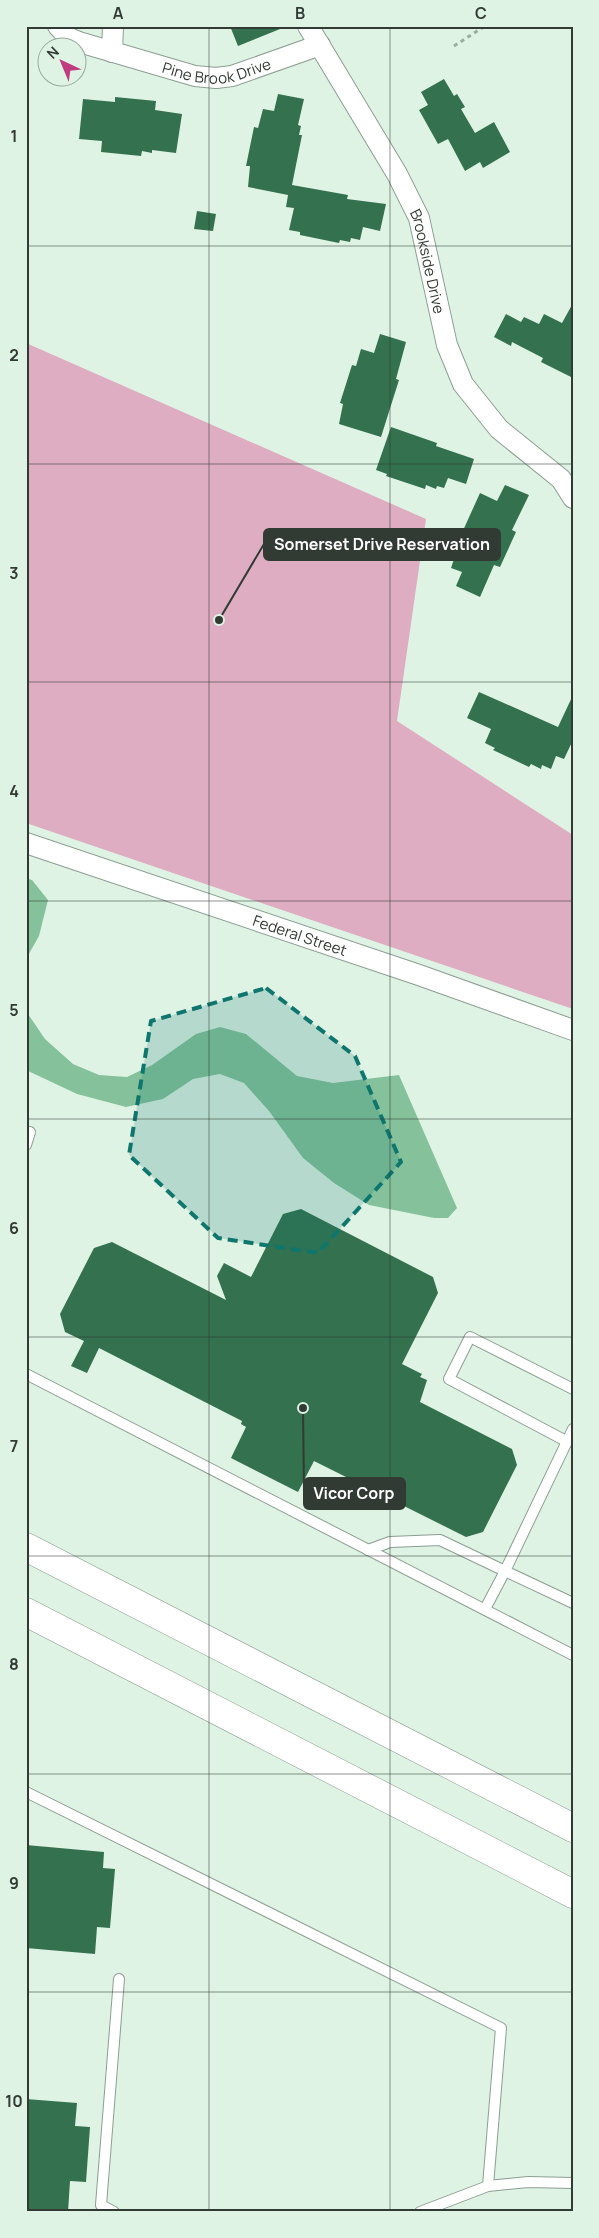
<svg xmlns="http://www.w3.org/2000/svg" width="599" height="2238" font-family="Manrope,sans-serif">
<rect width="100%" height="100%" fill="#dff3e5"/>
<polygon fill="#deadc2" points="26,343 426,519 397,721 573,835 573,1009 26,823"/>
<g fill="#85c29c">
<polygon points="26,878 32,880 48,900 39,936 26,959"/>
<polygon points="26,1011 45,1039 73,1064 99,1075 127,1077 152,1065 196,1034 220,1027 246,1034 297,1076 333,1083 399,1075 457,1208 448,1218 434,1218 369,1205 334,1183 303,1158 269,1111 244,1083 220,1074 193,1079 163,1099 126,1107 77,1094 26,1070"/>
</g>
<g fill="#34714e">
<polygon points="230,26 285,26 285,27 238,46"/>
<polygon points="444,79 454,96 457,94 465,107 461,109 475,133 494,122 510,152 483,168 480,162 465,171 448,139 438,144 419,110 428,105 421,92"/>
<polygon points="278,94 304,99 298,125 301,126 299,135 302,135 292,185 348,195 347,199 386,204 380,231 363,227 360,240 351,238 350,242 340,240 339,243 300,235 300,232 289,230 294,208 286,207 288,195 248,187 250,166 246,166 254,127 258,128 263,109 274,111"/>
<polygon points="115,97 156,101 155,110 182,114 176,153 152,150 152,153 142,151 141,156 101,152 102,141 79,139 83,99 115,102"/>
<polygon points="197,211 216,214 213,231 194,229"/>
<polygon points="573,303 573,378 541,362 543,358 512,342 511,346 494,337 506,314 521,322 524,317 539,324 544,314 562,323"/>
<polygon points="380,334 406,342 396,379 399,380 381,437 339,424 343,404 340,403 352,365 356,366 361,349 374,353"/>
<polygon points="391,427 437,443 436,446 474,459 466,484 448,478 444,488 437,486 436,489 426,485 425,489 386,476 387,474 376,470"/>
<polygon points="505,485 529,495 512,530 516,532 500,567 494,565 480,597 456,586 462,572 451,568 458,547 456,546 480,493 497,501"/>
<polygon points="479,692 558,727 573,695 573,740 564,759 556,756 551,769 542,765 541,769 531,764 529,767 493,750 495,748 485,743 491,729 467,718"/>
<polygon points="301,1209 433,1277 438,1293 402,1364 422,1374 420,1377 427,1380 420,1402 512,1449 517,1465 483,1532 466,1537 314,1461 298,1492 231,1458 246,1427 241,1424 242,1421 99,1348 87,1373 71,1366 84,1341 65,1332 60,1314 94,1248 112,1242 226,1300 217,1276 224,1263 251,1277 283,1214"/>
<polygon points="26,1845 104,1852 103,1868 115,1869 110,1928 97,1927 95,1954 26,1948"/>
<polygon points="26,2099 77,2103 75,2126 90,2127 86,2182 70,2181 68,2212 26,2212"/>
</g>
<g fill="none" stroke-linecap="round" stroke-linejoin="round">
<defs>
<g id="service">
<polyline points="26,1145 30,1132"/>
<polyline points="26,1374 573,1655"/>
<polyline points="573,1429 505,1571 573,1603"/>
<polyline points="566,1441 449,1379 470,1337 573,1389"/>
<polyline points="368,1550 390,1542 440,1540 505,1571 485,1609"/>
<polyline points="26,1792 501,2028 488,2186"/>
<polyline points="114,2212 101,2205 119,1979"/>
<polyline points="420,2212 488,2186 528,2182 573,2183"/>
</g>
<g id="minor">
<path id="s1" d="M 58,26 L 69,38 L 79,42 L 195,76 L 216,78 L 232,76 L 320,45"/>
<path id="s2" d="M 308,26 L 397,174 L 419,218 L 447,345 L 463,384 L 499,429 L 561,479 L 573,498"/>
<polyline points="112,52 113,26"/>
<path id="s3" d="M 26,843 L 419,975 L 573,1030"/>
</g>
<g id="motorway">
<polyline points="26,1547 573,1828"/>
<polyline points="26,1612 573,1894"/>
</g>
</defs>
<use href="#service" stroke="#8c9e92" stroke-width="12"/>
<use href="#minor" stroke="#8c9e92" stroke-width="22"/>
<use href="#motorway" stroke="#8c9e92" stroke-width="29"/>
<polyline stroke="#9caba0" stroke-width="3" stroke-dasharray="4 4" stroke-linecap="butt" points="454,46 485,26"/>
<use href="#service" stroke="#fff" stroke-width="10"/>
<use href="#minor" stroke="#fff" stroke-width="20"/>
<use href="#motorway" stroke="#fff" stroke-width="28"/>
</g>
<path fill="#0f766e" fill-opacity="0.2" stroke="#0f766e" stroke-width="4" stroke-dasharray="10 6" stroke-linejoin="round" d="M 266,988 L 355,1056 L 401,1162 L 318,1253 L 218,1238 L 129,1155 L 151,1021 Z"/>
<path fill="none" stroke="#323a34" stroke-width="1" stroke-opacity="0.55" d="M 209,26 L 209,2212M 390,26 L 390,2212M 26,246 L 573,246M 26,464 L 573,464M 26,682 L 573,682M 26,901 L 573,901M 26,1119 L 573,1119M 26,1337 L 573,1337M 26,1556 L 573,1556M 26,1774 L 573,1774M 26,1992 L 573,1992"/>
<g text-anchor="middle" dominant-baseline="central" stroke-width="5" stroke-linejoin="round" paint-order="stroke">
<g font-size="15" fill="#323a34" stroke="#dff3e5">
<text stroke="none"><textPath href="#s1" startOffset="170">Pine Brook Drive</textPath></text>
<text stroke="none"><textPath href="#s2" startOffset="266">Brookside Drive</textPath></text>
<text stroke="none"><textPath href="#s3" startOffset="289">Federal Street</textPath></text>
</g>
</g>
<path fill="none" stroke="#323a34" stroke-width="2" d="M219 620L264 544M303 1408L304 1493"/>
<g fill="#323a34" stroke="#dff3e5" stroke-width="2">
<circle cx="219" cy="620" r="5"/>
<circle cx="303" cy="1408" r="5"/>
</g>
<g fill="#323a34" stroke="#323a34" stroke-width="2">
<rect x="264" y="529" width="236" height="31" rx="5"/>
<rect x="304" y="1478" width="101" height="31" rx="5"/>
</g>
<g font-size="16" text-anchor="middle" font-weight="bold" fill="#fff">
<text x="382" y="550">Somerset Drive Reservation</text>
<text x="354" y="1499">Vicor Corp</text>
</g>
<rect width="599" height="2238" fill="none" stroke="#dff3e5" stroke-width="55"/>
<g transform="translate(62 62) rotate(316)"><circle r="24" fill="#dff3e5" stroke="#9aa99e"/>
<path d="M0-4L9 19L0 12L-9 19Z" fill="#c03c81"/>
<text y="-8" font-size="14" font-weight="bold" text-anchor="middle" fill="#323a34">N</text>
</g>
<rect x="28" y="28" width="544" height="2182" fill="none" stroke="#323a34" stroke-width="2"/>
<g font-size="16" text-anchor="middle" font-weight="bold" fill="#323a34">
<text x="118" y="19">A</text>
<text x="300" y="19">B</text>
<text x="481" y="19">C</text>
<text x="14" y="142">1</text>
<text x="14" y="361">2</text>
<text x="14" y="579">3</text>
<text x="14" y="797">4</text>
<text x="14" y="1016">5</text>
<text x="14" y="1234">6</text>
<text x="14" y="1452">7</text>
<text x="14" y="1670">8</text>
<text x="14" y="1889">9</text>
<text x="14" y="2107">10</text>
</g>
</svg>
